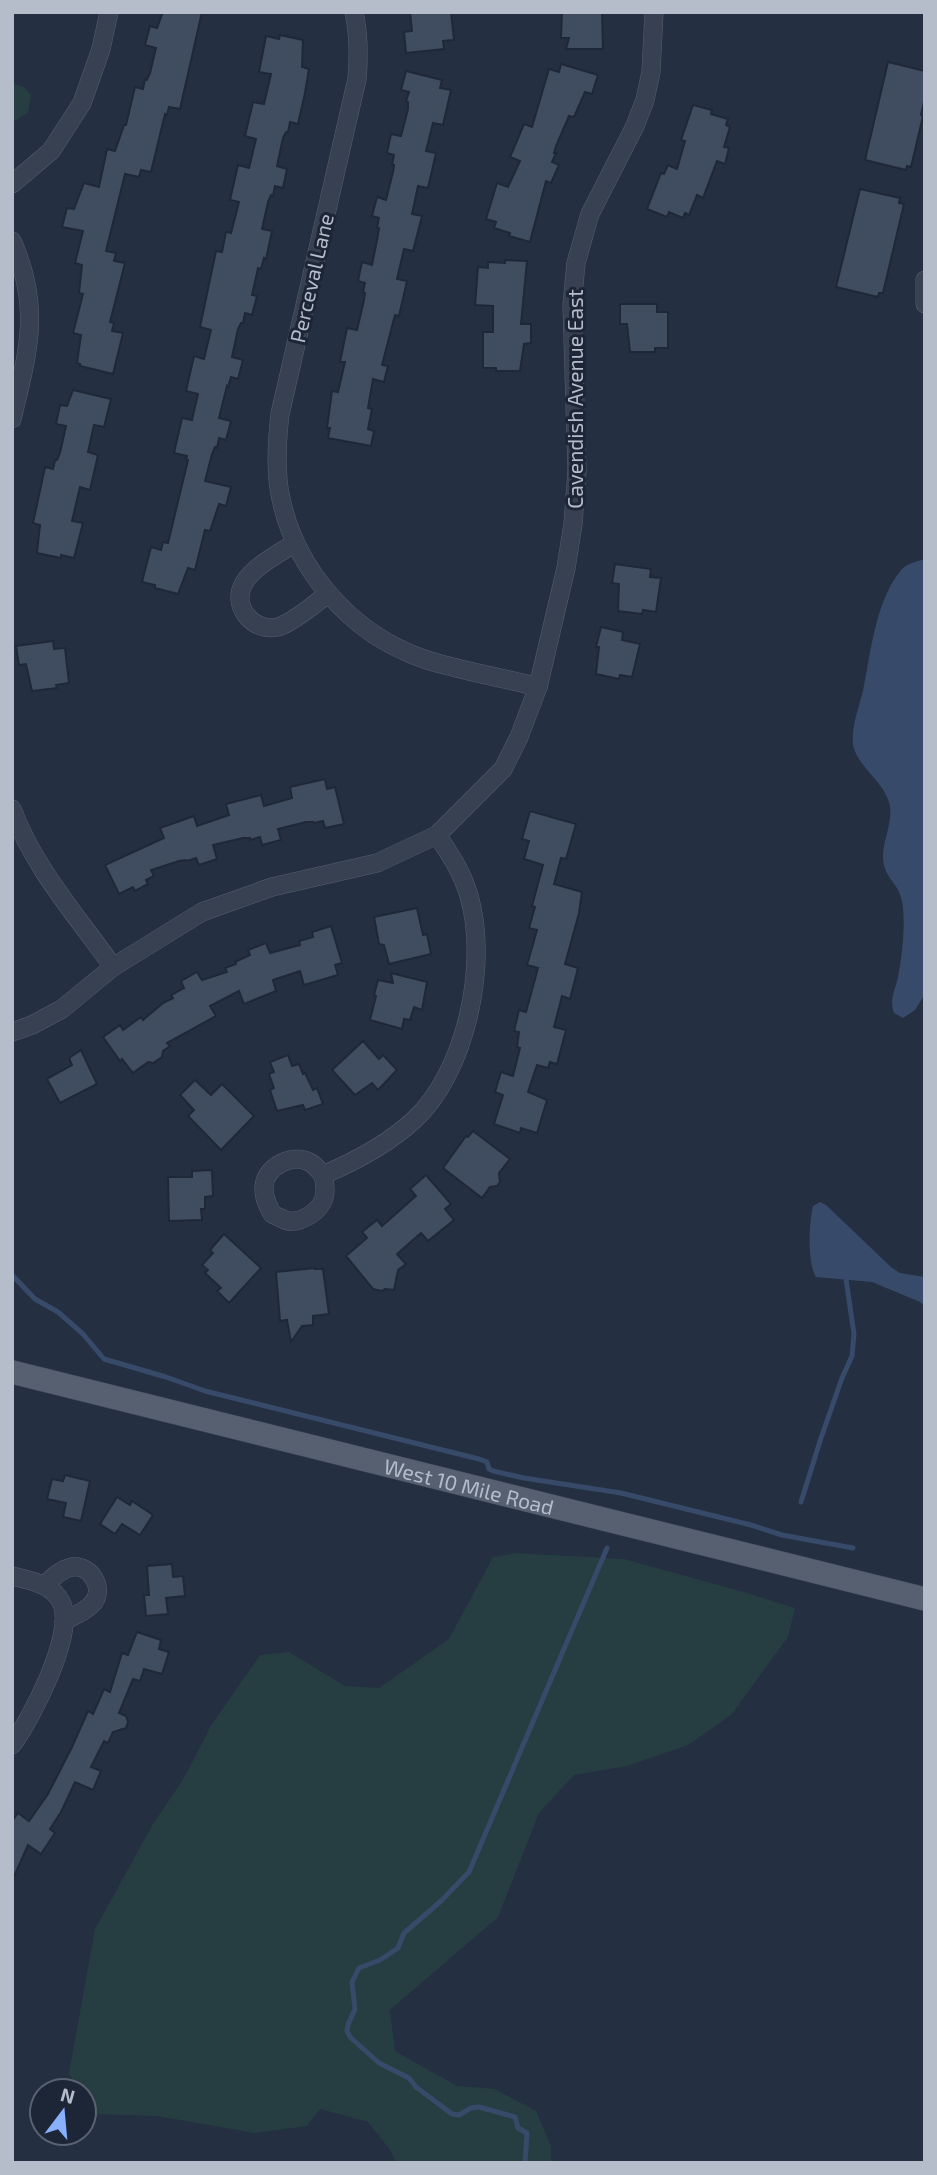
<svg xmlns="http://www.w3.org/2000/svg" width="937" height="2175" font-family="'Exo 2',sans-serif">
<rect width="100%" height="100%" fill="#242f41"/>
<g fill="#263e42">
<polygon points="12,83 24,87 31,95 28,112 17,120 12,121"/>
<polygon points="516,1553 624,1559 747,1593 795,1608 788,1637 731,1715 688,1745 627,1766 574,1775 539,1813 498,1917 390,2010 395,2051 457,2086 495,2089 536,2111 551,2146 551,2163 396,2163 390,2150 368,2122 320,2109 307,2126 255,2133 157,2116 91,2114 84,2102 84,2091 78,2091 69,2073 95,1929 153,1824 184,1778 212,1724 260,1655 289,1652 345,1686 379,1688 449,1639 493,1557"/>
</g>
<g fill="#374a69">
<path d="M 925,559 L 925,994 L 915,1010 L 903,1018 L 894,1013 C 889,999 895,991 898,977 C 902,956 905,930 903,908 C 901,884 888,882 884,865 C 879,845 895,824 889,802 C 882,780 856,765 853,744 C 851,727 859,707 863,691 C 871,652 875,602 901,570 C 907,563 916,562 925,559 Z"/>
<path d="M 820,1202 L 826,1205 L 891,1267 L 900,1273 L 925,1277 L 925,1306 L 920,1302 L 872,1282 L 816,1277 C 807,1263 809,1222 813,1206 Z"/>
</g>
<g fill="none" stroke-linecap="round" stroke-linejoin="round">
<g stroke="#374a69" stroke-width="5">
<polyline points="12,1275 35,1299 58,1312 83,1334 104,1359 166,1377 205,1391 479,1459 487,1462 489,1469 493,1471 524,1478 621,1493 751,1525 782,1535 853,1548"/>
<polyline points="801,1502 821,1438 842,1378 852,1356 854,1334 846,1279"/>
<polyline points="525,2163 527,2133 518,2128 515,2117 479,2107 471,2108 459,2115 452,2114 416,2087 409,2078 379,2063 350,2037 347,2031 348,2025 355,2009 352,1982 359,1968 380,1960 398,1948 404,1933 441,1901 469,1872 607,1548"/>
</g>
</g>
<g fill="#404d61" stroke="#1f2838" stroke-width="2">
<polygon points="163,12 202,12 180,109 169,107 167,115 165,114 151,172 141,170 139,177 125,174 106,251 116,253 114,261 125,263 110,322 114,323 112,331 123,333 113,374 80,366 80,364 77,363 81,335 73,333 83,294 79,293 82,265 75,263 83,231 62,227 67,208 74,209 84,183 99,187 107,149 115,151 124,125 126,125 135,87 143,89 145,79 147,80 150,73 156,48 145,45 150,26 157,28"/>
<polygon points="410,12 451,12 454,40 443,41 444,49 406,53 404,32 412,31"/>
<polygon points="562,12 602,12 603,49 566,49 569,38 561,38"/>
<polygon points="280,35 303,40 302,67 309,69 305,93 298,124 290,122 288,132 286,132 283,138 277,166 287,169 283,188 275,186 273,196 271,195 268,202 262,229 272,231 266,259 264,258 261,269 258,268 252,295 257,296 252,315 245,313 243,323 241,323 238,329 232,357 243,360 238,379 231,377 228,387 227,386 219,418 231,421 226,440 219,438 217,448 215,447 212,454 205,481 231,487 226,506 219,504 210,531 205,530 195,570 188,568 178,594 155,588 155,585 142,582 151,547 161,550 163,542 168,543 188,460 186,459 187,456 174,453 182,418 192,420 198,394 186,391 194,356 204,359 211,330 200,327 216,251 222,252 226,232 231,233 239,202 230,200 238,165 249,168 256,139 245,136 253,102 264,104 271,74 259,72 266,36 279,39"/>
<polygon points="888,62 925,71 925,97 921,115 923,116 911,167 907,166 906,170 865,160"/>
<polygon points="561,64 598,75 592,94 585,92 574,117 569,116 556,146 554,153 556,153 552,162 559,165 551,183 546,181 530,242 509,236 510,233 494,228 496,222 486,219 497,183 508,187 520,161 510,157 524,124 532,127 549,69 559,72"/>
<polygon points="406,71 442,80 440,88 451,90 443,125 433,123 426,151 436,153 428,188 418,186 412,214 422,216 413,251 404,249 397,279 407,281 399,316 395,315 382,365 388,366 384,382 373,379 368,408 372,409 368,429 374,431 371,446 328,438 330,428 327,428 332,391 338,392 345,362 340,362 347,328 357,330 364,300 365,293 363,292 365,283 358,281 362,262 372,265 378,235 379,228 377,228 379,218 372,216 377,197 386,200 393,172 394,165 392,165 394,155 387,153 391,134 401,136 408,109 408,102 406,101 409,92 401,90"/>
<polygon points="693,105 712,110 711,114 728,119 726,125 730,127 724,147 729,148 725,164 717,161 703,198 697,195 689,215 685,213 683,218 669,212 667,217 647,209 661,173 664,174 668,165 677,169 685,141 681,140"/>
<polygon points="860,189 900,198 899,203 904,204 883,293 879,293 878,297 836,287"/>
<polygon points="505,260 527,261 521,324 531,324 531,343 524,344 520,371 496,371 496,368 483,368 483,332 493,332 493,306 475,305 478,267 488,268 488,262 505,263"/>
<polygon points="620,304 657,304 657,312 668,312 668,348 655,348 655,352 630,352 627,324 620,324"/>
<polygon points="73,390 111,399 104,427 94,425 88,452 98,455 90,490 80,487 72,521 83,523 74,558 61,555 61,558 37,553 40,525 33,523 45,467 53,469 55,460 57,460 60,453 66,426 56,424 60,405 67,406"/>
<polygon points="615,564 651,569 650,577 661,578 656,612 643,610 642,614 618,611 619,584 612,583"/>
<polygon points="601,627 623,632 622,640 640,644 632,677 620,675 619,679 596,674 599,647 596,647"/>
<polygon points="53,641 54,649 65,648 69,683 56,685 57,688 32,691 26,664 19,665 16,646"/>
<polygon points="325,779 327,789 335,787 344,824 325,828 323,821 314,823 313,822 306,822 278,829 281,840 262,845 260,837 250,840 250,838 243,838 213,845 217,859 199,865 196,858 187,861 186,860 179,861 151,870 154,876 146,880 148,884 135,891 133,887 119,894 105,865 164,838 160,828 194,816 197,826 229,815 226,804 261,795 264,806 292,798 290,787"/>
<polygon points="530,811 576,824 566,859 561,858 554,884 582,892 579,913 565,964 578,968 570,999 562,996 554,1027 566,1030 557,1064 550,1062 548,1068 537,1065 528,1092 547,1100 537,1133 521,1128 520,1133 494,1124 503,1095 495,1092 501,1072 513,1076 520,1048 517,1047 519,1032 514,1031 519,1010 526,1012 538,968 527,965 537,930 529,928 535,907 532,906 543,865 524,859 529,841 522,839"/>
<polygon points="417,908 423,935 427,934 431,954 389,964 384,945 379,944 374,917"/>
<polygon points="331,926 342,963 335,965 338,975 304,985 300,971 273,980 276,991 244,1004 239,991 210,1006 216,1016 167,1043 170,1046 163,1051 162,1057 153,1063 148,1062 133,1073 122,1059 120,1061 103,1037 120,1025 123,1030 141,1017 143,1020 163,1003 173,998 171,995 184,988 181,981 197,972 202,980 227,972 225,968 236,964 235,962 250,955 248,950 266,943 270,953 300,945 299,941 313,937 312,932"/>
<polygon points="391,973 427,982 422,1010 414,1007 410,1020 404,1019 402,1029 370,1020 376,996 374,995 378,980 393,983"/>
<polygon points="363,1041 379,1059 383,1055 397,1070 378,1090 372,1083 355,1095 332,1070"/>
<polygon points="81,1050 97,1084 60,1103 47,1079 72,1065 69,1058"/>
<polygon points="288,1055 292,1066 299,1064 303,1074 305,1073 313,1090 317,1088 323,1104 305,1110 303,1105 277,1111 270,1090 274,1088 269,1074 274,1072 270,1062"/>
<polygon points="195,1080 211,1095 222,1084 254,1116 221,1150 188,1116 194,1110 180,1095"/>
<polygon points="473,1131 510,1159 499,1173 500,1182 497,1186 490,1187 482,1198 443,1168 466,1136 468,1137"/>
<polygon points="212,1170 213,1196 205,1197 205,1209 201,1209 202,1220 169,1221 168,1177 192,1177 192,1171"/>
<polygon points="426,1175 451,1204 445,1209 454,1220 428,1241 421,1233 397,1254 406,1264 398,1270 394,1290 385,1289 382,1291 373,1289 346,1256 367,1238 362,1232 377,1220 382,1226 416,1196 410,1189"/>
<polygon points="224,1234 261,1268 229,1303 217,1291 221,1288 205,1273 208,1270 202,1265 213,1253 210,1250"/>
<polygon points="315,1268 315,1269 323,1269 329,1314 313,1316 313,1325 302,1326 291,1342 287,1320 280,1321 276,1272"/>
<polygon points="65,1475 90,1481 81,1521 63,1517 66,1503 47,1499 52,1479 63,1481"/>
<polygon points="117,1497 130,1505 132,1501 153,1515 140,1535 122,1524 115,1534 100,1524"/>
<polygon points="172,1564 173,1577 183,1576 185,1596 166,1598 168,1614 146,1616 144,1595 149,1595 147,1566"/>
<polygon points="137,1632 161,1640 159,1649 169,1652 162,1674 144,1669 140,1681 133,1679 119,1713 126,1716 128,1722 126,1728 113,1732 108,1743 104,1741 91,1767 101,1771 93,1790 75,1782 61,1812 50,1829 55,1833 41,1854 28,1845 12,1881 12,1821 18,1813 29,1821 48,1794 72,1747 88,1711 93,1714 104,1689 110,1692 122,1653 128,1655"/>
</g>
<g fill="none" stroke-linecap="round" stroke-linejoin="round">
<defs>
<g id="minor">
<path d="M 354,12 C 359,35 359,56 357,79 L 280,414 C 277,440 275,468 280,494 C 294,569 351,634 424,659 C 461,671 500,677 538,687"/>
<polyline points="12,184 51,151 82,103 101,49 109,12"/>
<path d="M 12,241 C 42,307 28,352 12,419"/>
<polyline points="925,280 925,304"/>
<path d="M 295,543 C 278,554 254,566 244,583 C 229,608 258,637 283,625 C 299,618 314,604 328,594"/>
<path d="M 12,809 C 34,868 77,916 113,967"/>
<polyline points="12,1032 32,1025 62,1009 113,967 202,912 272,887 377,863 437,835 503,769 519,737 538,687 566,568 573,524 577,471 572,305 576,263 590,214 635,126 645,100 651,72 654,12"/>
<path d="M 323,1175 C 325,1183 326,1191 324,1198 C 320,1211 302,1223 288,1221 C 283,1220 277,1216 272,1214 C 268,1205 263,1197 264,1187 C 265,1166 294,1152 311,1163 C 316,1166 320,1172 323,1175 C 356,1161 388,1144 414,1120 C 466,1072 489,964 469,896 C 463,874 450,854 437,835"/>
<path d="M 12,1576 C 31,1581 54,1584 62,1604 C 75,1635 31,1719 12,1745"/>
<path d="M 45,1585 C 52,1578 61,1569 72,1567 C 91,1564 106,1590 92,1604 C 85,1612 73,1616 64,1621"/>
</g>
<g id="major">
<path id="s1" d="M 12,1372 L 925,1599"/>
</g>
</defs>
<use href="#minor" stroke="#565f6e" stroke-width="19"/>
<use href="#major" stroke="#424a5a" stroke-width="24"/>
<use href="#minor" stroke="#384151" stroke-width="18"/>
<use href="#major" stroke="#566071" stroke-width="23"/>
</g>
<g text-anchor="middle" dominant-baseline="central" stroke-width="6" stroke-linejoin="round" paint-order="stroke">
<g font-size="21" fill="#b5bdcb" stroke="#1d2636">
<text transform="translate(311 278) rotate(-77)">Perceval Lane</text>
<text transform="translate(574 399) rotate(-90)">Cavendish Avenue East</text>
<text stroke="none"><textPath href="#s1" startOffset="471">West 10 Mile Road</textPath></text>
</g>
</g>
<rect width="937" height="2175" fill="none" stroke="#b5bdcb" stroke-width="28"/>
<g transform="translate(63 2112) rotate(16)"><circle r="33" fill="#1d2636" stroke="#5a6272" stroke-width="2"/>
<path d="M0-5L12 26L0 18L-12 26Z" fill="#88b0fd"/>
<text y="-10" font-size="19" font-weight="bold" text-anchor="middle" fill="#b5bdcb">N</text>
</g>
</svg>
